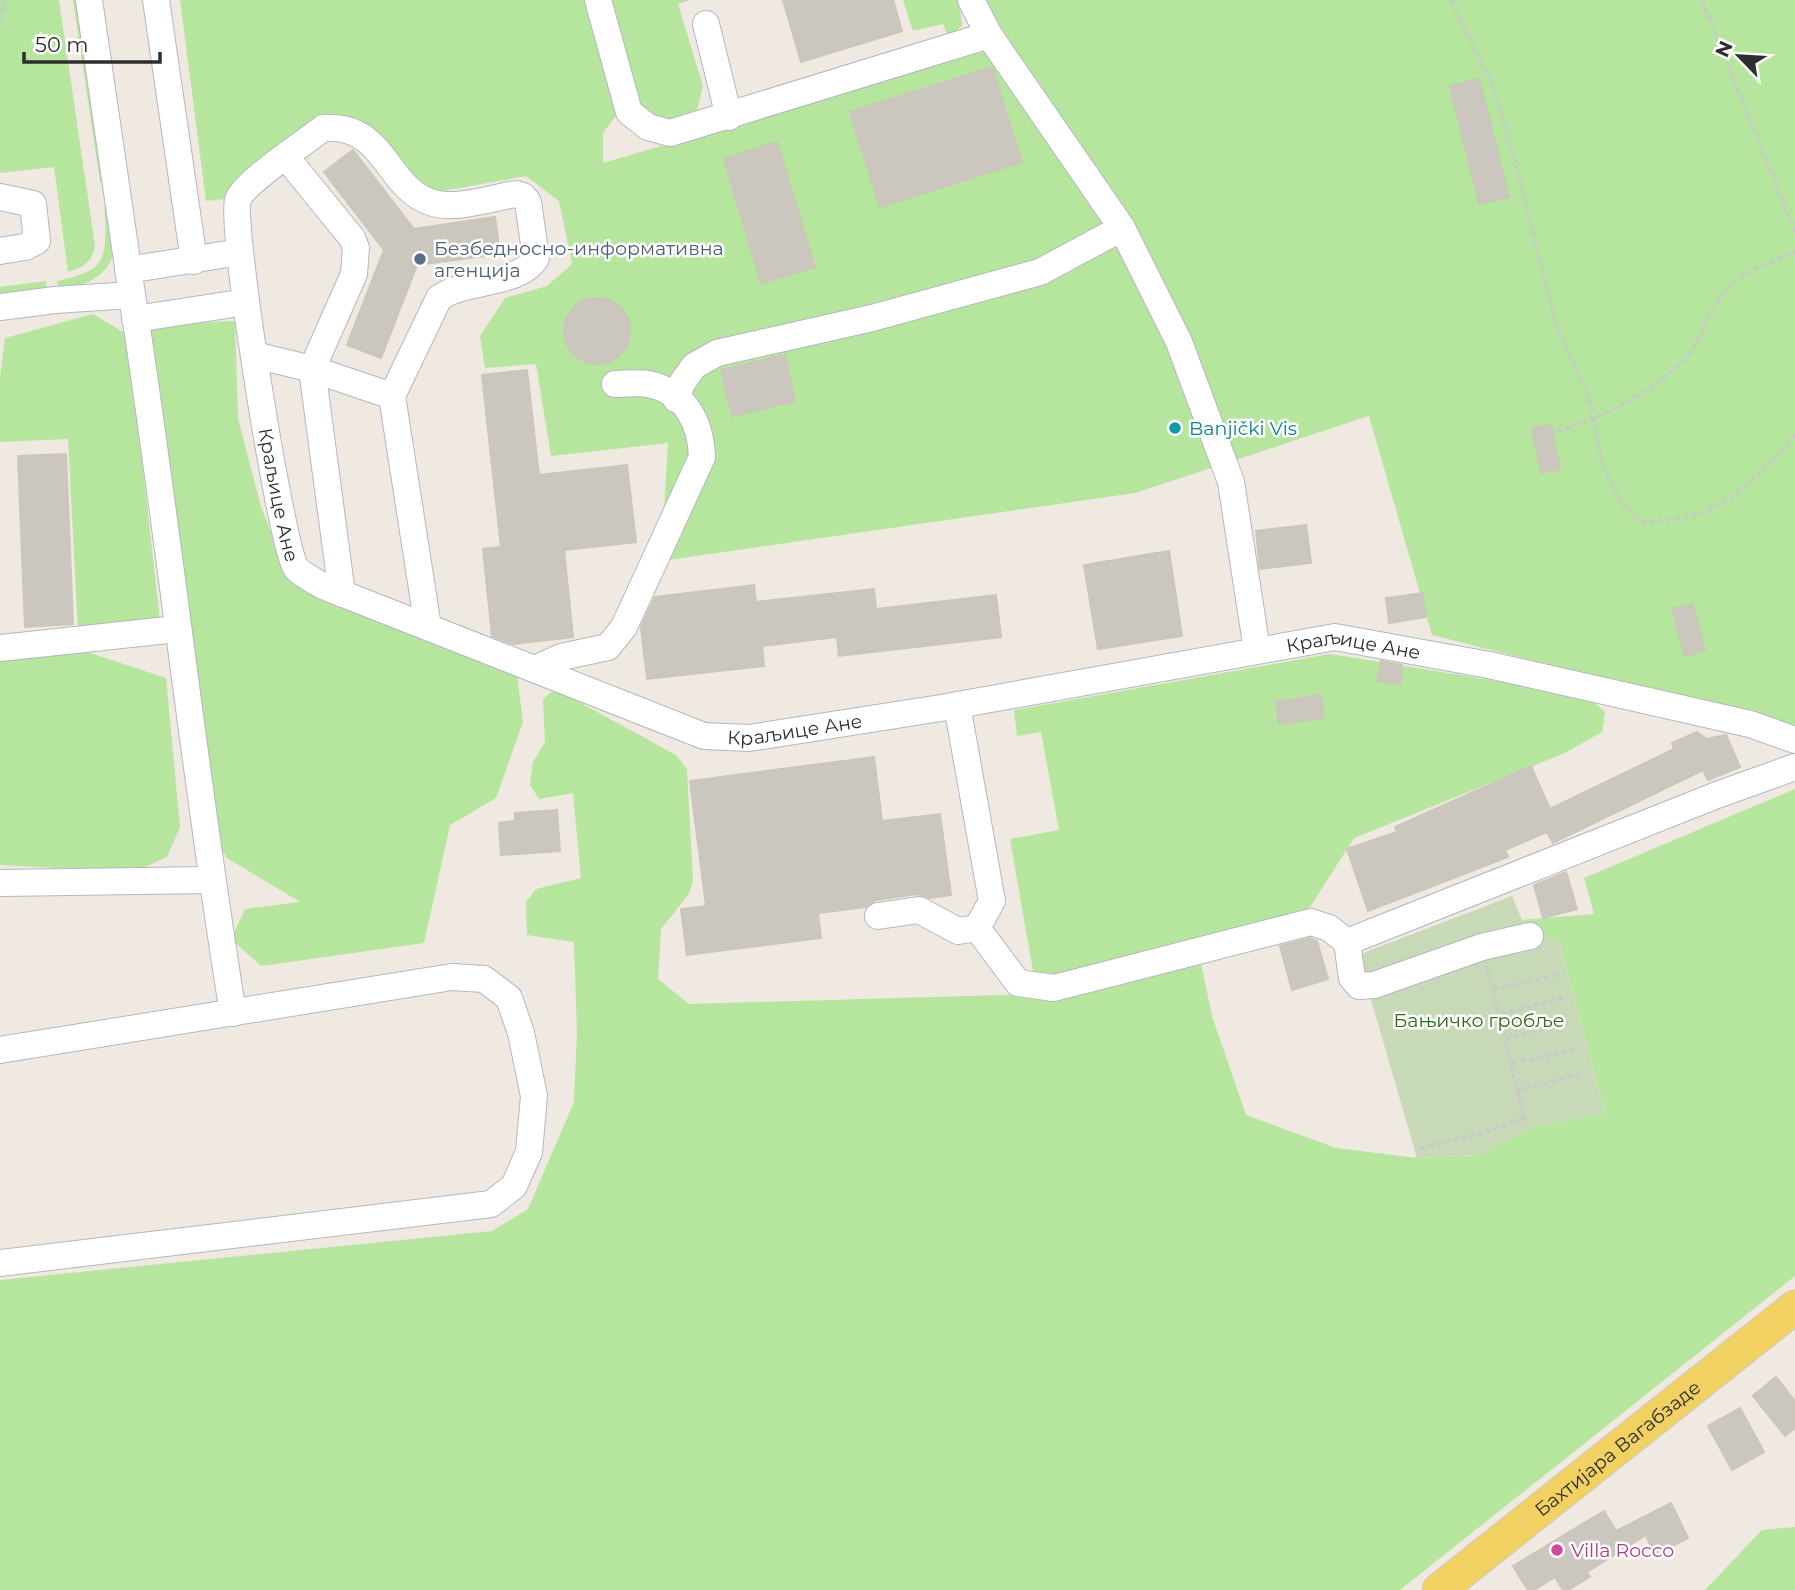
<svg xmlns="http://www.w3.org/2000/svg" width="1795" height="1590" font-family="Montserrat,sans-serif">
<rect width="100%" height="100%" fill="#efe9e1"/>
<g fill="#b6e59e">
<path d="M 0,0 L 59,0 L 95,246 C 92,262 84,267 68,272 L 54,167 L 0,173 Z"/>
<polygon points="73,0 81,0 105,187 100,182"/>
<polygon points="180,0 587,0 618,113 603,133 603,163 1003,46 982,0 1795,0 1795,727 1432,635 1369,416 1135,493 661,561 668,443 551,456 536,364 485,368 480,336 505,298 547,286 572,264 559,201 526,176 437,192 365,142 321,121 226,199 206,201"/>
<polygon points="609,0 690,0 678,4 703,86 696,114 675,126 643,113"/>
<polygon points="903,0 959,0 962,26 948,37 943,24 913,31"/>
<path d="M 109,197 C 115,228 125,263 90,281 C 81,286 68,287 58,290 L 57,281 C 103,271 107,263 105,217 C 104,208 104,205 109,197 Z"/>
<polygon points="46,281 47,290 0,296 0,287"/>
<polygon points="93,314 128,335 160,621 78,631 68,439 0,442 0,378 5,338"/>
<polygon points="235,321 238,418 261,507 291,582 517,675 523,722 496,798 450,825 424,943 261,966 231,939 245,909 300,902 227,858 215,839 149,325"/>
<polygon points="75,648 166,678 180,827 167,857 135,872 0,865 0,657"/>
<polygon points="1330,654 1586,695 1605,712 1602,732 1565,753 1354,838 1305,915 1196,939 1212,1016 1246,1115 1336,1148 1417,1158 1477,1155 1533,1127 1605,1113 1560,944 1522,920 1594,914 1584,878 1795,789 1795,1276 1400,1590 0,1590 0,1280 492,1231 528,1209 574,1102 577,1032 574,942 527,935 526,902 536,889 581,878 573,793 539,799 530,785 533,762 545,742 543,699 555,689 676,755 687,769 693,881 689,894 661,929 658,979 689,1004 1037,994 1010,839 1059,830 1041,732 1017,736 1014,710"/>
<polygon points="1795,1527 1795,1590 1705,1590 1762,1530"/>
</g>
<polygon fill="#c8d9b8" points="1512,896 1522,920 1560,944 1605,1113 1533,1127 1477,1155 1417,1158 1358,955"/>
<g fill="#cbc7bf" stroke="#cbc5ba" stroke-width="2">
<polygon points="783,0 893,0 902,31 801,62"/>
<polygon points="992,67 1022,162 880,207 850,112"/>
<polygon points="1479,79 1509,197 1479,204 1450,86"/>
<polygon points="777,142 815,267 761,283 724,159"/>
<polygon points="353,150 414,229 495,217 500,254 417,265 381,358 347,345 384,250 324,172"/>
<circle cx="597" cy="331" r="33"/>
<polygon points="785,355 795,401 732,416 721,370"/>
<polygon points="527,370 539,475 627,465 636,542 564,550 573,637 513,644 492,636 483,549 501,547 482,375"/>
<polygon points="1551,425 1560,469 1541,473 1532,428"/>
<polygon points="66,454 73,624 25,627 18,456"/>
<polygon points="1306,525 1311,563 1260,569 1256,531"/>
<polygon points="1169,551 1182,636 1098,649 1084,565"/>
<polygon points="754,585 756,602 874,589 876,609 996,595 1001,637 839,656 837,637 762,646 764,666 647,679 641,627 655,597"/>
<polygon points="1422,593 1426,617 1389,623 1386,598"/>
<polygon points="1692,604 1705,650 1685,656 1672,609"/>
<polygon points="1381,661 1402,665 1400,684 1378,681"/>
<polygon points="1320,695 1324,718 1279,724 1276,702"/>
<polygon points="1697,732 1707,739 1726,735 1740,767 1708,780 1703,770 1553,843 1547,832 1505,850 1508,857 1368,911 1347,849 1397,832 1395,827 1531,766 1550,809 1674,749 1672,743"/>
<polygon points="874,757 882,821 940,814 951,895 930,898 917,894 876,900 866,907 818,913 821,938 687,955 681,909 706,906 690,781"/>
<polygon points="557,810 560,851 501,855 499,823 515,821 515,813"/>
<polygon points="1566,872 1577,909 1543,918 1534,885"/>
<polygon points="1310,938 1317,941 1328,979 1292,990 1280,946"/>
<polygon points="1776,1377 1795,1401 1795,1428 1785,1436 1753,1396"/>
<polygon points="1740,1408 1764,1452 1732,1470 1708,1426"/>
<polygon points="1671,1503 1688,1538 1655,1555 1646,1535 1587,1572 1590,1577 1568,1590 1563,1590 1555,1577 1534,1590 1528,1590 1513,1566 1604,1511 1616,1531"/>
</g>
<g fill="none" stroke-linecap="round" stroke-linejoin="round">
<defs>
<g id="minor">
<path d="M 89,0 L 132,295 C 169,533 194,774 233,1013"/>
<polyline points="156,0 194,261"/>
<polyline points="598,0 629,112 648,127 670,133 989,35 971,0"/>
<polyline points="706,24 729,117"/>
<polyline points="989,35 1122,228 1179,342 1231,482 1257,650"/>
<polyline points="286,157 352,238 356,248 354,274 312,369 342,594"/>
<polyline points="0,197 33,204 37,241 25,247 0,251"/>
<polyline points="128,270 240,252"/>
<polyline points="0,307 55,300 132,295"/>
<polyline points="135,319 246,302"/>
<path id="s1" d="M 255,355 L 312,369 L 392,396 L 439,298 C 465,279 521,285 536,258 L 528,202 L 523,196 L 516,194 C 491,198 454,211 430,202 C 384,185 386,124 323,128 C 306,142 243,183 238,200 C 230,225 281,546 296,568 C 302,575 315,581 323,586 L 704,736 L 749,738 L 941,708 L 1335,637 L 1489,665 L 1750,724 L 1795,740"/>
<polyline points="392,396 428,627"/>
<polyline points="676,399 682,383 694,366 717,353 872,318 1040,272 1122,228"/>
<polyline points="0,648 177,629"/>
<path d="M 535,669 L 561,657 L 608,647 L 624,627 L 702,457 C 701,423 685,391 648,384 C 638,382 625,384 615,384"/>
<polyline points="0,883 211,880"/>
<polyline points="878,916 919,910 958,931 977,928 992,901 957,705"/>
<polyline points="977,928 1018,983 1054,988 1311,922 1329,928 1347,942 1352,978 1359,986 1374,985 1482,947 1530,936"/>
<polyline points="1347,942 1717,795 1795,767"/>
<polyline points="0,1050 452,977 484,979 509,998 521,1033 534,1096 529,1152 514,1186 491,1204 0,1263"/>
</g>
<g id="major">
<path id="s2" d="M 1439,1590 L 1795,1307"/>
</g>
</defs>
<use href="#minor" stroke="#b4b7c1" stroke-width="28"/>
<use href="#major" stroke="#c9c9c9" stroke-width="35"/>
<g stroke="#c9c9c9" stroke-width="3.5" stroke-dasharray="5 3.5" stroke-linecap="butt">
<path d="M 1451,0 L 1492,85 L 1515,160 L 1556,325 L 1588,394 L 1603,466 L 1624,507 L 1645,523 C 1661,520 1679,519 1694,515 C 1730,505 1774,464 1795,434"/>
<polyline points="1702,0 1795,232"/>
<polyline points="0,21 4,0"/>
<path d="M 1557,431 C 1603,418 1649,394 1684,361 C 1693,351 1699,335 1705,323 C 1733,273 1744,274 1795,252"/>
<polyline points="1487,966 1526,1127"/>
<polyline points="1494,989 1560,974"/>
<polyline points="1501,1014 1565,997"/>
<polyline points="1506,1038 1571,1023"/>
<polyline points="1512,1063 1578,1049"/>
<polyline points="1518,1090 1585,1073"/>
<polyline points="1420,1148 1480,1134 1524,1118"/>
</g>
<use href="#minor" stroke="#fff" stroke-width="26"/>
<use href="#major" stroke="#f2d163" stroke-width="33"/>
</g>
<circle fill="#5c6f8a" stroke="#fff" stroke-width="2.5" cx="420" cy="259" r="7"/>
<circle fill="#0f9aa8" stroke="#fff" stroke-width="2.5" cx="1175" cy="428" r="7"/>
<circle fill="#d1479c" stroke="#fff" stroke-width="2.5" cx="1557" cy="1550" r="7"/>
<g text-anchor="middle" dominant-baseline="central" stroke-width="5" stroke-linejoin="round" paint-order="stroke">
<g font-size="19" fill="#4e5e75" stroke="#fff" text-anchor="start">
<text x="434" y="248">Безбедносно-информативна<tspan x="434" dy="22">агенција</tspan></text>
</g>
<g font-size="19" fill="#0d838f" stroke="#fff" text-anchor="start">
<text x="1189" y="428">Banjički Vis</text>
</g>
<g font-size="19" fill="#2e2e2e" stroke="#fff">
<text stroke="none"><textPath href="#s1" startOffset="1064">Краљице Ане</textPath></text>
<text stroke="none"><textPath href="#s1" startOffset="2240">Краљице Ане</textPath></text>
<text stroke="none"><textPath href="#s1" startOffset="1673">Краљице Ане</textPath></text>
<text stroke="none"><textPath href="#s2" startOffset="228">Бахтијара Вагабзаде</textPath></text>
</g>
<g font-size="19" fill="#2c6e1b" stroke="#fff">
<text x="1479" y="1020">Бањичко гробље</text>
</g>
<g font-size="19" fill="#b23c85" stroke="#fff" text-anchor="start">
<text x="1571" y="1550">Villa Rocco</text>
</g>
</g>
<g transform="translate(1739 56) rotate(295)" stroke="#ffffff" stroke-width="5" paint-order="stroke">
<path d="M0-5L12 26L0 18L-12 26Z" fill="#2e2e2e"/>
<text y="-10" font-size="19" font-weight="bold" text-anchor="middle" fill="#2e2e2e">N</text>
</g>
<path d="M24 52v10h136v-10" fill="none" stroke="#2e2e2e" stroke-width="3.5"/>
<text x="35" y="52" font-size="21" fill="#2e2e2e" stroke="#ffffff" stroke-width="5" paint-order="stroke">50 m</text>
</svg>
